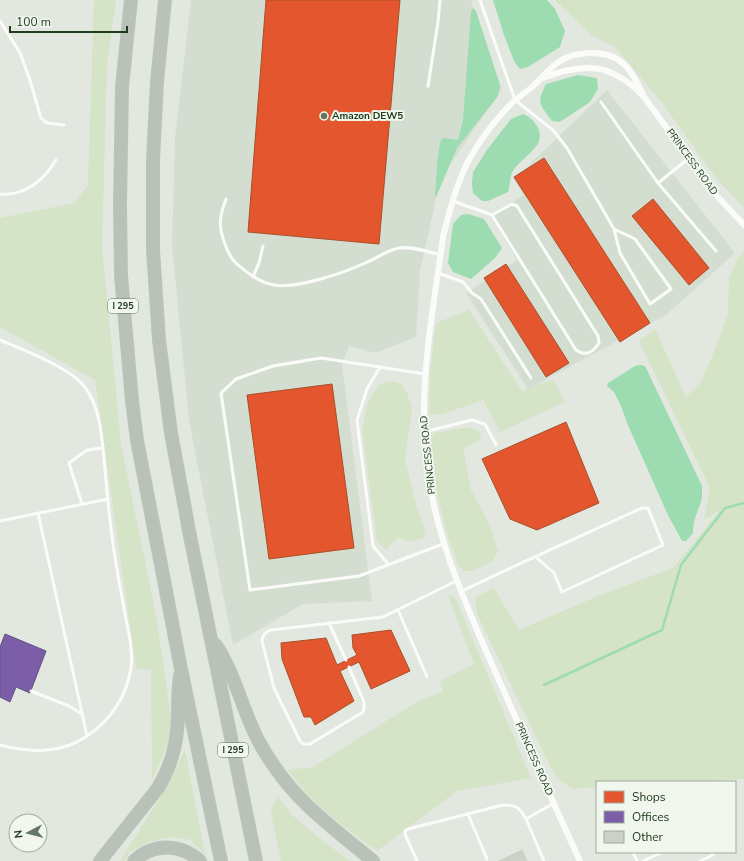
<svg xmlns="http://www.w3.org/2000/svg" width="744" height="861" font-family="'Nunito Sans',sans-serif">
<rect width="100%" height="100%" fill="#e2e8e0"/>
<g fill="#d4ded0">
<polygon points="191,0 471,0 477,26 502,89 449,166 438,190 420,271 416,337 376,353 349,346 342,364 372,601 303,604 233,645 189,421 172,244 175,138"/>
<polygon points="607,90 735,253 666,315 528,389 466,293 517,260 491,216 523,195 514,179"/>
</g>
<g fill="#d5e3c7">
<polygon points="94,0 116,0 107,64 102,247 121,444 157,621 173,732 152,780 151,670 136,669 95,380 0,327 0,218 74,203 88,185"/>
<polygon points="555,0 744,0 744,208 716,178 662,103 615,47 591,35"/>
<polygon points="744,252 744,779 694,782 597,782 597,787 572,789 556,777 546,758 477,614 475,598 494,588 519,630 600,595 673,568 720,510 704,520 710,488 639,341 655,329 686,397 701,382 716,347 728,314 729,279 738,258"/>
<polygon points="469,310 522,391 553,379 565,402 500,432 483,400 443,414 429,415 430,374 436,323"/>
<polygon points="391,381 401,384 407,393 412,408 405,459 417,508 425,530 424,538 410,542 398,537 386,550 377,541 362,430 368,402 379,384"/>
<polygon points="467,427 480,431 481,440 463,448 471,490 489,523 498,551 493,561 472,571 464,571 459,566 447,534 433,477 430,442 434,433"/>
<polygon points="448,595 456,599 531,778 457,791 377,851 343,826 311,798 287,770 313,767 418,701 443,692 440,681 474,664"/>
<polygon points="185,750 205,855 191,840 170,837 148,842 130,852 124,861 120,861 167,787"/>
<polygon points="277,796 292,815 324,842 350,861 281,861 271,812"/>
</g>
<g fill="#9cdcb0">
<polygon points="493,0 547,0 555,9 565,31 560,47 528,67 520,69 514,61 504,35"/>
<path d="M 473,8 L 476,11 L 500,85 L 498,96 L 457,148 L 436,197 L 435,195 C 437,177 436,159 441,140 L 444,138 L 458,140 L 463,120 L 471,12 Z"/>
<path d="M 578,75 L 597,78 L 598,89 L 590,102 L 563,120 L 559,122 L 552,121 C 540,104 536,104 546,84 Z"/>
<path d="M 523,114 C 530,117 533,120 537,126 C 549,146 521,157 513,171 C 510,175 510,186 508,192 L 488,201 L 482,201 L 473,193 L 472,183 L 473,172 L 487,150 L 511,119 Z"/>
<polygon points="468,214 484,219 502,248 495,258 471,279 453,272 448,263 453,224 461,215"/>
<polygon points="640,365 645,366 702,486 702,499 694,521 693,533 686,541 682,541 668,515 627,423 621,406 614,392 607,386 608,383 635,366"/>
</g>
<g fill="#e4572e" stroke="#a94f29">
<polygon points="266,0 400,0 379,244 248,232"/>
<polygon points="544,158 650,323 620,342 514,177"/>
<polygon points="653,199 709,268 689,285 632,216"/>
<polygon points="506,264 569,363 546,377 484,278"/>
<polygon points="332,384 354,548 269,559 247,395"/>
<polygon points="566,422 599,503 537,530 510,519 482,459"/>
<polygon points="391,630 410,671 371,689 359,662 340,671 354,701 315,725 311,717 304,717 282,659 281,643 326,638 337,665 357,655 353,648 352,635"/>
</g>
<polygon fill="#7b5ea7" stroke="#60547e" points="5,634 46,651 30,693 16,687 10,702 0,697 0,647"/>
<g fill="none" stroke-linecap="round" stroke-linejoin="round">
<polyline stroke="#9cdcb0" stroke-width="2.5" points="544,685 662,630 681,565 725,508 744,503"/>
</g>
<polygon fill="#cbd1c8" stroke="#cbd1c9" points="522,850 527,861 499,861"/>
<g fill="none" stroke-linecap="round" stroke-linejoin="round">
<defs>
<g id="motorway">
<polyline points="131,0 122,87 120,205 121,275 132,401 137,440 181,669 221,861"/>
<polyline points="165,0 157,82 153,160 153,250 159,340 171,433 190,536 256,861"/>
<path d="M 216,645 C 235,674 242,709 258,740 C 271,764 288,787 308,806 C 328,825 351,843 373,861"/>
<path d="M 100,861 L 158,788 C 172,765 178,741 178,714 C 178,700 178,690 180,676"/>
<path d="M 134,861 C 153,843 180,843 200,861"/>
</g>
</defs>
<use href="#motorway" stroke="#bbc5ba" stroke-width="14"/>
<g stroke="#fbfcfa" stroke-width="3">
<polyline points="480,0 515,100 553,130 567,148 614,229 620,253 650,304 671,289 635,239 614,229"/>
<polyline points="0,21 20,53 29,77 41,118 47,123 64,125"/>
<polyline points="428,86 438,22 440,0"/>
<polyline points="601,102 658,183"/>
<polyline points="689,158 658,183 716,251"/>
<path d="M 0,194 C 25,196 43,181 56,160"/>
<path d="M 226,199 C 224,204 222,210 221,216 C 218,229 227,256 237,264 C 248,274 259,282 274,285 C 296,289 344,273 365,263 C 376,259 387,250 399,248 C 413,246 428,252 441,255"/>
<path d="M 453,201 L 492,215 L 512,204 L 517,206 L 598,336 L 599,343 C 593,352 586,357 576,350 L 492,215"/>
<polyline points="438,273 463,282 472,293 481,299 531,378"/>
<polyline points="253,277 259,263 263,246"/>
<path d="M 0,340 C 23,350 69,367 84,386 C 102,409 102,442 105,470 C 107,492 109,514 112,536 C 115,563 121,591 126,619 C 129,634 133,651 131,667 C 127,696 111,720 87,736 C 62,754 29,753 0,745"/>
<polyline points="380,367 367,389 357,420 373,546 388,564"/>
<polyline points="425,374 321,358 273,366 236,379 221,393 250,590 359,576 443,544"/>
<polyline points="424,432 472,420 485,424 496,445"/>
<polyline points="82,504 69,463 87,450 102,448"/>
<polyline points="38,513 87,736"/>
<polyline points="0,521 108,499"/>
<path d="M 460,592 C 520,563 581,536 642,508 L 648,508 L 663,545 L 562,592 L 554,573 L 536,557"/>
<polyline points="398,610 427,677"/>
<polyline points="329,623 346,660"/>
<path d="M 349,667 L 364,702 L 364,709 L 363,712 L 310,744 L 303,744 L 300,741 L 274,688 L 262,641 C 263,635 265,632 271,630 L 383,617 L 456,581"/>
<polyline points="31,691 69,706 82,714"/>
<polyline points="468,814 487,859"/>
<polyline points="633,852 637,861"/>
<path d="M 417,861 L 405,834 L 405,831 L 408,829 L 503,805 C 517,805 519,807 526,819"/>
<polyline points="544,861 526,819 554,803"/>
<polyline points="643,861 663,852"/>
<polyline points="700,861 713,855 712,852"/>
</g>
<g stroke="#fbfcfa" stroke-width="6">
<path d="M 542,78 C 557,73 574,67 591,68 C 611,68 631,83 644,97 L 716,195 L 744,225"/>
<path d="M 580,861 C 553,803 528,745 502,687 C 467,608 430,530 425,443 C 420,374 434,305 443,237 C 450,209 457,181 471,156 C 483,136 497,117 514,101 C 520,96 526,92 531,88 C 541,79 549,68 560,61 C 569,55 579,54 589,53 C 622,52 632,70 644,97"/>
</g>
<use href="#motorway" stroke="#b8c2b8" stroke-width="12"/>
</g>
<circle fill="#647861" stroke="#f1f7ee" stroke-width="1.5" cx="324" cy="116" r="4"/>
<g text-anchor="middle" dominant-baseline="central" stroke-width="4" stroke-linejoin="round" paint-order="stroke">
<g fill="#f1f7ee" stroke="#5f745c" stroke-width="1">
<rect x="108" y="299" width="30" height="14" rx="3"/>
<rect x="218" y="743" width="30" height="14" rx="3"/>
</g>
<g font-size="9" font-weight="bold" fill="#203c1d">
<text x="123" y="306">I 295</text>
<text x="233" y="750">I 295</text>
</g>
<g font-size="10" font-weight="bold" fill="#203c1d" stroke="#f1f7ee" text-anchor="start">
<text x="332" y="116">Amazon DEW5</text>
</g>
<g font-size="10" fill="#203c1d" stroke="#f1f7ee">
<text transform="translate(692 162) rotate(54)">PRINCESS ROAD</text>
<text transform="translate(428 455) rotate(-96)">PRINCESS ROAD</text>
<text transform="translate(534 759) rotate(66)">PRINCESS ROAD</text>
</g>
</g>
<rect x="596" y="781" width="140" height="72" fill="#f1f7ee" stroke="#9dac9a"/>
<rect x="604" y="791" width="20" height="12" fill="#e4572e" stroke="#9dac9a"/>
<text x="632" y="801" font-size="12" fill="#203c1d">Shops</text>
<rect x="604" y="811" width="20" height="12" fill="#7b5ea7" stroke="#9dac9a"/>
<text x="632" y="821" font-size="12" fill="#203c1d">Offices</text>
<rect x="604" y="831" width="20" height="12" fill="#cbd1c8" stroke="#9dac9a"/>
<text x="632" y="841" font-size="12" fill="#203c1d">Other</text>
<g transform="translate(28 833) rotate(263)"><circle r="19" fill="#f1f7ee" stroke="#9dac9a"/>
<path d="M0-3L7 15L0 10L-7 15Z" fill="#647861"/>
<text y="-6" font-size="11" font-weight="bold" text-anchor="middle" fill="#203c1d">N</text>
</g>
<path d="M10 26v6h117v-6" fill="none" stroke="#203c1d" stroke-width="2"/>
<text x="16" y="26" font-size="12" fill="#203c1d" stroke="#f1f7ee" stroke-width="3" paint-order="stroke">100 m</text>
</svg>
